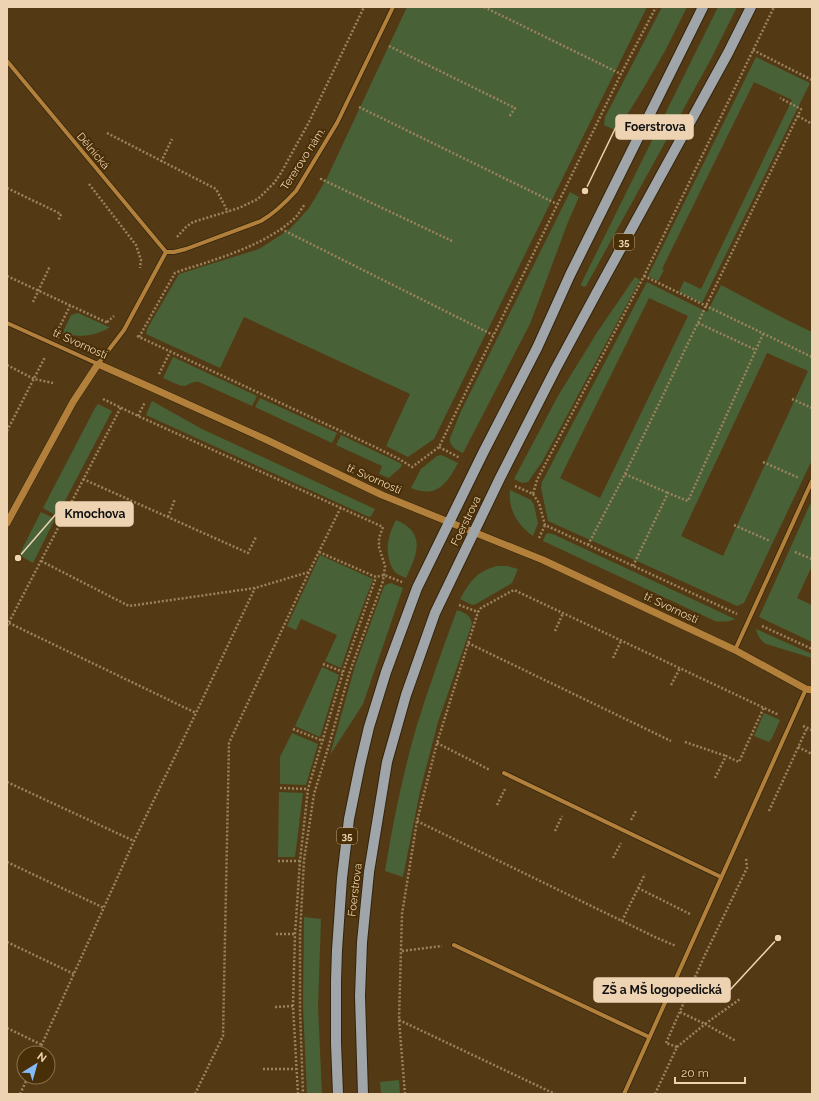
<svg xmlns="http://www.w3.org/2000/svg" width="819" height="1101" font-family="Raleway,sans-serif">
<rect width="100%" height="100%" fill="#543a14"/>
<g fill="#486136" fill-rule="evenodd">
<polygon points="407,7 647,7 434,439 408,457 386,446 410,394 244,317 220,368 146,334 147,329 179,274 259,249 290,229 309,208 327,178"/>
<polygon points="662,7 687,7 665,51 643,89 617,131 604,125 605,117"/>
<polygon points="718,7 737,7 711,59 586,286 584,287 582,286 581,284"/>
<polygon points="756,57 810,83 702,303 679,292 684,281 701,289 792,100 754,82 662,269 664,270 658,281 648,276"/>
<path d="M 570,192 L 579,197 L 568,222 L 530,324 L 463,453 C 457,450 449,447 450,438 L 461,411 Z"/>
<polygon points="635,277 640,280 542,462 528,482 522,483 514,479 558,396 598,331"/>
<path d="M 647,282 L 707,312 L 721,285 L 785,319 L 812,332 L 812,460 L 744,603 L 737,606 L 548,521 L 541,488 L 542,482 ZM 649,298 L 688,316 L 600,498 L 560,478 ZM 767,353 L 808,371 L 723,556 L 681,536 Z"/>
<path d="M 78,313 L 109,327 L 110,327 C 96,337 78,337 62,334 L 71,315 Z"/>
<path d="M 173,357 L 257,396 L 252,406 L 199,382 C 191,381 189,386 183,386 C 177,385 169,380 163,378 Z"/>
<polygon points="260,398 337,433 332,443 255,407"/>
<polygon points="152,401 202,429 375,509 371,516 369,517 146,415"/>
<polygon points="98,404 112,411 57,516 43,508 95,408"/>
<polygon points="341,435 400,463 402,465 401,467 389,478 379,474 382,466 336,445"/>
<path d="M 441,455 L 446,457 L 458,463 C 447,483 437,499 411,488 L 421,469 L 437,456 Z"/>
<path d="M 510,490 L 531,500 L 534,505 L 538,523 L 533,536 C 517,525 508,509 510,490 Z"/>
<polygon points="812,500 812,566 797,598 812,605 812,642 759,617"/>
<polygon points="41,512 55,519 33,563 19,555"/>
<path d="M 396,520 C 427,533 417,555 406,578 C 403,576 398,575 395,572 C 388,564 386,548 389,538 C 390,532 393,526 396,520 Z"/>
<path d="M 549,533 L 555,535 L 735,619 C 729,622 722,622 715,621 L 543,541 L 546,534 Z"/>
<polygon points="320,555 373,579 351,638 341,668 325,661 337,635 301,619 296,630 287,626"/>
<path d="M 497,566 L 507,566 L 518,569 L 512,583 L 476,604 L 472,605 L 460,599 C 471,580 476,572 497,566 Z"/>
<polygon points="391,583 403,588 363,704 330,755 355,666 383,589 385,585"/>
<path d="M 457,610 C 465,613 471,615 472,624 L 438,722 L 420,791 L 403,877 L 385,871 C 393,822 403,773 417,725 C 429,686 443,648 457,610 Z"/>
<path d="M 756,629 L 812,654 L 812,658 L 766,644 C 761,641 757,635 756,629 Z"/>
<polygon points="322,667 339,675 320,737 295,726"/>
<polygon points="764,713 780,720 772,738 769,742 754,736"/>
<polygon points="292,733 318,744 306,785 280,784 280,757"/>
<polygon points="279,792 303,793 295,857 278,857"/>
<polygon points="304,917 321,919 318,1007 322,1094 307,1094 303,1006"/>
<polygon points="399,1080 400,1094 381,1094 380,1082"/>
</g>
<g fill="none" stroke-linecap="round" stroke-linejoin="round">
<defs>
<g id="minor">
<polyline points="7,61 166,252"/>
<path d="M 166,252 L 174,252 L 186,249 L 261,221 C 275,213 285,203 296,191 L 337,123 L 393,7"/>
<polyline points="7,323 98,364 124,330 166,252"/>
<polyline points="735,650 812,481"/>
<polyline points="504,773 721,877"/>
<polyline points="454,945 649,1037"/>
<polyline points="624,1094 806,689"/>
</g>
<polyline id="tertiary" points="7,523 73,402 98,364 152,388 267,440 382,495 543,560 735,650 806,689 812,690"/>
<g id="primary">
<polyline points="338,1094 336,1043 336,980 337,950 342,878 349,819 360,765 369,727 386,672 417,588 483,453 537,348 570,275 703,7"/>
<polyline points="363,1094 360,996 362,942 369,872 387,762 406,695 435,613 500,478 555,370 597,292 728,53 751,7"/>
</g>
</defs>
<use href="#minor" stroke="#33230d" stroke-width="5.5"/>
<use href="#tertiary" stroke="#33230d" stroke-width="8"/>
<use href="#primary" stroke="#33230d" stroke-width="12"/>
<g stroke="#9c825e" stroke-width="2.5" stroke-dasharray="2 2" stroke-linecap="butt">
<polyline points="484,7 621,74"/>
<polyline points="389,46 515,108 509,117"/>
<polyline points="753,50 812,80"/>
<polyline points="359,107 557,204"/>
<polyline points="798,116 812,124"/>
<polyline points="107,133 216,189 228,212"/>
<polyline points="161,162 172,139"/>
<polyline points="321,180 321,179 452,241"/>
<polyline points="89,184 136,245 141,260 140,268"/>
<polyline points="7,188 61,214 58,221"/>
<polyline points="281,229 493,335"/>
<polyline points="177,237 186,227 193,222 239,208 258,199 274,183 281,173 309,122 364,7"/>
<polyline points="7,276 108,323"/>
<polyline points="644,276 812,357"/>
<polyline points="33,302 50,266"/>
<polyline points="107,322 114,316"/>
<polyline points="698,323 756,350"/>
<polyline points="57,332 70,306"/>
<polyline points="137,336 375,447 399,459 412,467 439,447 621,74 656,7"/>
<path d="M 139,337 L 175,273 C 184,269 193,267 202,264 C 235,253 270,241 296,217 C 299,213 302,208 305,204"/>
<polyline points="7,365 34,379 53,383"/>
<polyline points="159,374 170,352"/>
<polyline points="103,399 138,416 383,527 379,538 379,547 385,566 384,575 383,581 349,674 329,745 314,794 304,860 300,934 300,1011 303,1094"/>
<polyline points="792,399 812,408"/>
<polyline points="138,416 145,402"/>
<polyline points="7,431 45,357"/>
<polyline points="439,447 460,458"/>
<polyline points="763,462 799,478"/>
<polyline points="625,474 668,493"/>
<polyline points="83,479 248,553 256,537"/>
<polyline points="515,486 533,494 537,480 644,276 774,7"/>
<polyline points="533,494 539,503 545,525 737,614"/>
<polyline points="168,517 175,499"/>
<polyline points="734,525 770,541"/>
<polyline points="539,538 545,525"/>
<polyline points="588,545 625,474 801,109 780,98"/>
<polyline points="319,552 376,577 384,575 402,582"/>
<polyline points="795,552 812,559"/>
<polyline points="41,561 129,606 255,588 309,572"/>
<polyline points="633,566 668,493 688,501 763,334"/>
<polyline points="459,605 478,612"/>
<polyline points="9,623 196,713"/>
<polyline points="7,626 121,407"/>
<polyline points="762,626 812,649"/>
<polyline points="555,631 563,613"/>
<polyline points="468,643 671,741"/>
<polyline points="613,658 621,641"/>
<polyline points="323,664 343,672"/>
<polyline points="671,685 680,668"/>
<polyline points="803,726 812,730"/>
<polyline points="293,729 323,741"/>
<polyline points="685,742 726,756"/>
<polyline points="437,743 490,770"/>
<polyline points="798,747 812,754"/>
<polyline points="715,778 726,756 739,762 764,707"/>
<polyline points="7,782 134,841"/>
<polyline points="280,788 308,789"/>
<polyline points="497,805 505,789"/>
<polyline points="769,811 807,728"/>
<polyline points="631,820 636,811"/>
<polyline points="417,821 657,938 676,946"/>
<polyline points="555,831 562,816"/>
<polyline points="613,858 621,843"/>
<polyline points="278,861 300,861"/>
<polyline points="7,862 104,908"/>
<polyline points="638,888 690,914"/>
<polyline points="622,921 645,874"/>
<polyline points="276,934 295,934"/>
<polyline points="7,942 74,974"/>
<polyline points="402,951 442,946"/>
<polyline points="275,1007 293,1006"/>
<polyline points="680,1012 705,1024 740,999"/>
<polyline points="399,1020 555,1094"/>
<polyline points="7,1028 42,1045"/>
<polyline points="666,1043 703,959 747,868 746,858"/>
<polyline points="677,1047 705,1024 736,1041"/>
<polyline points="38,1053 134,841 196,713 255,588"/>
<polyline points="263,1069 296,1069"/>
<polyline points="20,1094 28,1077"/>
<polyline points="195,1094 223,1036 229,743 309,572 341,507"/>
<polyline points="298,1094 293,1006 295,934 300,861 308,789 343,672 376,577"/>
<polyline points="405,1094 399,1020 402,914 417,821 437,743 478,612 481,608 510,592 514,590 779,715"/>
<polyline points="655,1094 677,1047 666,1043"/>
</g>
<use href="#minor" stroke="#b2803a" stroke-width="4"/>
<use href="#tertiary" stroke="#b2803a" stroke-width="7"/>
<use href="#primary" stroke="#9fa5a8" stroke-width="10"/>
</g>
<g text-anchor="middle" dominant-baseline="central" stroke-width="4" stroke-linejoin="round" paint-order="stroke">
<g fill="#492f08" stroke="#bca27f" stroke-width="1">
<rect x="614" y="234" width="20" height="16" rx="3"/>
<rect x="337" y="828" width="20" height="16" rx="3"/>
</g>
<g font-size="10" font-weight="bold" fill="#eed3b2">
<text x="624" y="242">35</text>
<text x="347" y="836">35</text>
</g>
<g font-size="11" fill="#eed3b2" stroke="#492f08">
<text transform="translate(93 151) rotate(50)">Dělnická</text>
<text transform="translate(303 159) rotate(-57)">Tererovo nám.</text>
<text transform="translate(80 344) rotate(24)">tř. Svornosti</text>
<text transform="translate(374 479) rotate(24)">tř. Svornosti</text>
<text transform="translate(466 521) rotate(-64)">Foerstrova</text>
<text transform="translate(671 608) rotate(25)">tř. Svornosti</text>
<text transform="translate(355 890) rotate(-83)">Foerstrova</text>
</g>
</g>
<path fill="none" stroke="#eed3b2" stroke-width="1.5" d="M585 191L616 127M18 558L56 514M778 938L730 990"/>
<g fill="#eed3b2" stroke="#492f08" stroke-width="1.5">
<circle cx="585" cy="191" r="4"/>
<circle cx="18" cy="558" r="4"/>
<circle cx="778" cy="938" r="4"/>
</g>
<g fill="#eed3b2" stroke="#eed3b2" stroke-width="1.5">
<rect x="616" y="115" width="77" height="24" rx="4"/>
<rect x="56" y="502" width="77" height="24" rx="4"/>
<rect x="594" y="978" width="136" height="24" rx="4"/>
</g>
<g font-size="12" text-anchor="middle" font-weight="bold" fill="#111">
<text x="655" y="131">Foerstrova</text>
<text x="95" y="518">Kmochova</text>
<text x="662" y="994">ZŠ a MŠ logopedická</text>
</g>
<rect width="819" height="1101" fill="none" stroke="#eed3b2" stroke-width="16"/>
<g transform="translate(36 1065) rotate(37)"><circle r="19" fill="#492f08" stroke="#8b714c"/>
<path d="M0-3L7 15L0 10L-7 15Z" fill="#85bbfb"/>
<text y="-6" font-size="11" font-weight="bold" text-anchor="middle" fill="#eed3b2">N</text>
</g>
<path d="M675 1077v6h70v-6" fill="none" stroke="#eed3b2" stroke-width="2"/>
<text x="681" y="1077" font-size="12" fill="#eed3b2" stroke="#492f08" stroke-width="3" paint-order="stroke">20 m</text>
</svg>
